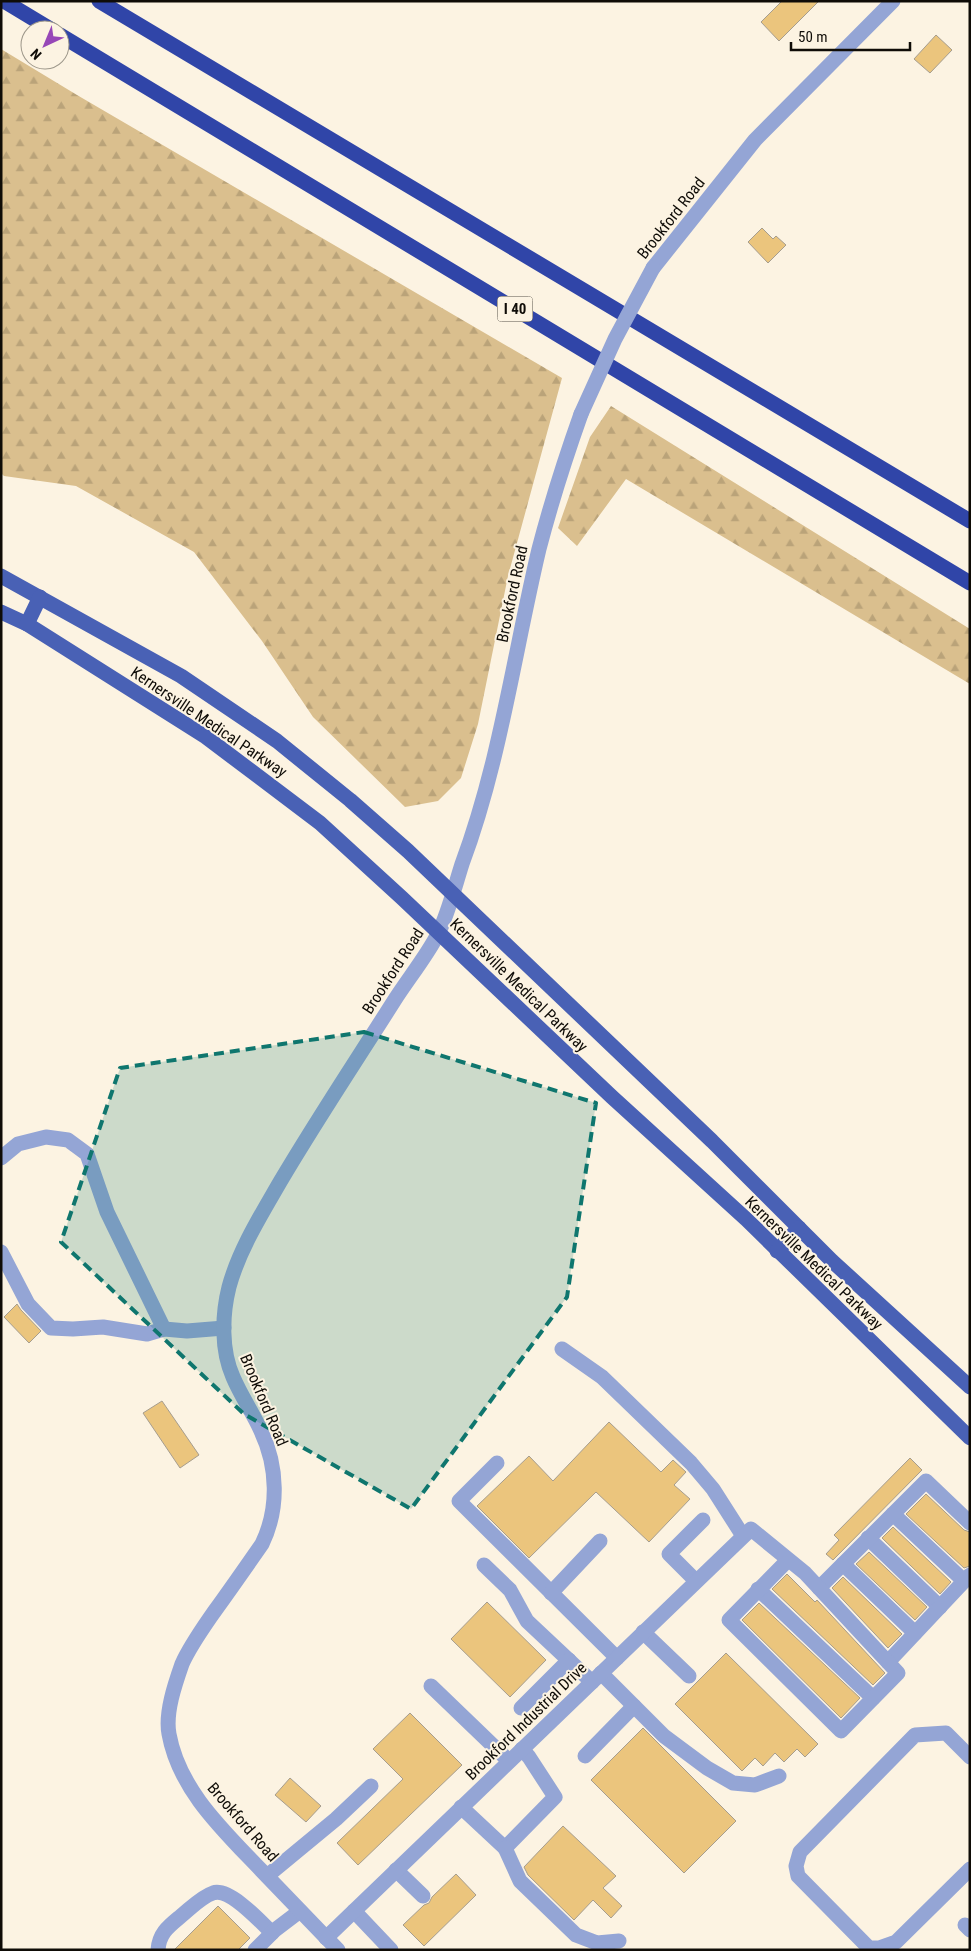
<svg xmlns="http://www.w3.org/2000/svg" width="971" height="1951" font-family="'Roboto Condensed',sans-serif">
<defs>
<pattern id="forest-firs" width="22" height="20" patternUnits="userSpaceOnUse" patternTransform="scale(1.25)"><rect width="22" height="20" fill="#dabf8e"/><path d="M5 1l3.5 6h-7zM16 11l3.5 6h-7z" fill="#baa379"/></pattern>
</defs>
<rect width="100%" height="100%" fill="#fcf3e2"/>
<g fill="url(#forest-firs)">
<polygon points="1,49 77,95 562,378 508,576 478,724 461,778 438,801 405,807 313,717 262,641 194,552 76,486 4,476 1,473"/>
<polygon points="611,406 970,629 970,684 626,479 577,546 558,528 590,437"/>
</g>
<g fill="#ebc57d" stroke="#a69d8e">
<polygon points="782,1 819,1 779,41 761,22"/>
<polygon points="936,35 952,50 930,73 914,59"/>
<polygon points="762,228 773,239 776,236 786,245 768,263 748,242"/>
<polygon points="17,1304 21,1310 41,1331 29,1343 4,1317"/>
<polygon points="162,1401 199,1455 180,1468 143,1413"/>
<polygon points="609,1422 661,1472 673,1460 686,1472 674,1485 690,1499 649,1542 596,1492 529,1558 477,1506 529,1456 553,1481"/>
<polygon points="910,1458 922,1470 833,1560 826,1554 839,1540 834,1535"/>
<polygon points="926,1494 964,1530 970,1532 970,1566 964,1568 906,1514"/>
<polygon points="893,1527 951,1582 940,1594 882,1538"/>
<polygon points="869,1552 927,1607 915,1620 856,1564"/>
<polygon points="787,1574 815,1602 817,1600 885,1673 873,1685 772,1589"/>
<polygon points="843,1577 902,1634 888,1648 832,1588"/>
<polygon points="487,1602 546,1660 510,1697 451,1639"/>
<polygon points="759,1603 860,1698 841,1718 742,1620"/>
<polygon points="726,1653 818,1744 805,1757 797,1749 784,1762 775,1753 763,1766 755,1758 742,1771 675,1704"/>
<polygon points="410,1713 462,1765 358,1865 337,1843 403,1779 373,1749"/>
<polygon points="643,1728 736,1821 684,1873 591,1780"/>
<polygon points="290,1778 321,1806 306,1822 275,1795"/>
<polygon points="563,1826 616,1876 603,1888 622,1906 611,1918 593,1900 574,1920 528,1875 524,1867"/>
<polygon points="456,1874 476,1895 424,1946 403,1925 424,1905 429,1903 432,1897"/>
<polygon points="218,1906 250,1938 238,1950 174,1950"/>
</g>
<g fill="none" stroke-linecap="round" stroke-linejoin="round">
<g stroke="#94a5d5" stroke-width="15">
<polyline points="653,268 755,140 893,1"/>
<polyline points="1,1158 18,1144 46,1137 68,1140 87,1154 107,1212 164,1329"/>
<polyline points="1,1252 28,1304 51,1328 73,1329 103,1327 147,1334 164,1329 187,1331 224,1328"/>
<polyline points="562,1349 602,1377 691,1463 713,1489 743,1536"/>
<polyline points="497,1463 459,1501 617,1658"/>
<polyline points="893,1514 964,1581"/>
<polyline points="868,1538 940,1607"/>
<polyline points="843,1564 915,1633"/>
<polyline points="484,1565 510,1590 527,1621 592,1682"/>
<polyline points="696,1581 669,1554 703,1520"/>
<polyline points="819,1588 926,1481 970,1523"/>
<polyline points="758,1589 873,1698"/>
<polyline points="551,1593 600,1541"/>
<polyline points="643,1632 689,1676"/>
<polyline points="888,1662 970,1575"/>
<polyline points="601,1673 664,1736 707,1768 733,1783 755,1785 779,1776"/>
<polyline points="431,1686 509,1761"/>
<polyline points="521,1708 569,1660"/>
<polyline points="585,1756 634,1706"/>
<polyline points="970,1757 946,1733 915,1735 800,1852 796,1866 798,1876 869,1948 879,1948 896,1942 970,1869"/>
<polyline points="461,1807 505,1848 555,1797 529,1757 522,1749"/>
<polyline points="505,1848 520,1881 576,1935 597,1943 619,1941"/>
<polyline points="396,1870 423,1896"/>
<polyline points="267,1876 336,1819 371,1786"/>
<polyline points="354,1911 391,1950"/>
<polyline points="965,1925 970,1930"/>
<polyline points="326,1938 751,1529 805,1573 898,1673 841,1731 729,1620 788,1560"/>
<path d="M 158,1950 C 159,1933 169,1926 181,1916 C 191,1908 201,1897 213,1893 C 229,1887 261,1922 272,1933"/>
<polyline points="255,1950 275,1930 300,1911"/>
<path d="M 338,1950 C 312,1923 287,1897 261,1870 C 224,1831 179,1790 169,1734 C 165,1713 175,1684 182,1664 C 190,1646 203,1628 214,1612 C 230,1590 246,1567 262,1544 C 279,1509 278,1467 261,1431 C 253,1413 241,1396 233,1377 C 221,1350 222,1315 229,1287 C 239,1250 261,1215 280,1182 C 316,1121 356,1061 394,1001 C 408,979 426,957 438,934 C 448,914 455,886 462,864 C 500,762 514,654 539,549 C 551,503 565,459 581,414"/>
</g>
<g stroke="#4961b5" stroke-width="15">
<polyline points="1,576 181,676 277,741 350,800 408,851 712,1141 832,1261 970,1387"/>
<polyline points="1,612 27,624 206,737 320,823 402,898 612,1097 746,1219 970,1438"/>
<polyline points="27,624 40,597"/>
<polyline points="777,1251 799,1228"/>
</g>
<g stroke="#3045a8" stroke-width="15">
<polyline points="4,1 52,30"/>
<polyline points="99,1 970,521"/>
<polyline points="60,35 970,583"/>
</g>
<polyline stroke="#94a5d5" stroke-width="15" points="581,414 615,339 653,268"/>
</g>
<path fill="#0f766e" fill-opacity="0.2" stroke="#0f766e" stroke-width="4" stroke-dasharray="10 6" stroke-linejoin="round" d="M 364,1032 L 596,1103 L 567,1297 L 411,1509 L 244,1414 L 61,1242 L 120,1068 Z"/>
<g text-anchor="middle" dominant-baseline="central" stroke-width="4" stroke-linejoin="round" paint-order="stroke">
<rect fill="#fcf3e2" stroke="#565149" stroke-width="1" x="497.5" y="296.5" width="35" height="25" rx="4"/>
<g font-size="15" font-weight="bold" fill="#0f0c07">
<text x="515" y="309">I 40</text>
</g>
<g font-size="16" fill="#0f0c07" stroke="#fcf3e2">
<text transform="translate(671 218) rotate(-52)">Brookford Road</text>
<text transform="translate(512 594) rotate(-78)">Brookford Road</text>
<text transform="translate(209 722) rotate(34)">Kernersville Medical Parkway</text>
<text transform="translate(393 971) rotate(-57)">Brookford Road</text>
<text transform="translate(519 985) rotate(44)">Kernersville Medical Parkway</text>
<text transform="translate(814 1263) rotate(44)">Kernersville Medical Parkway</text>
<text transform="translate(264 1400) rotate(67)">Brookford Road</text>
<text transform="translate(526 1721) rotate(-44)">Brookford Industrial Drive</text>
<text transform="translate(243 1822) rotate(49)">Brookford Road</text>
</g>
</g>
<rect width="971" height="1951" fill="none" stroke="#0f0c07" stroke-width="5"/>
<g transform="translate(45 45) rotate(224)"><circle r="24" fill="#fcf3e2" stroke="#9d978a"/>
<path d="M0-4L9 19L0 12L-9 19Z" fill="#9747b7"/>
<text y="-8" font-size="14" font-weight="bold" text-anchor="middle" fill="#0f0c07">N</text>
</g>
<path d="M791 42v8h119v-8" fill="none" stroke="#0f0c07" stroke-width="2.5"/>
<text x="798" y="42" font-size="15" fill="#0f0c07" stroke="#fcf3e2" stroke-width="4" paint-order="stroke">50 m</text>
</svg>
